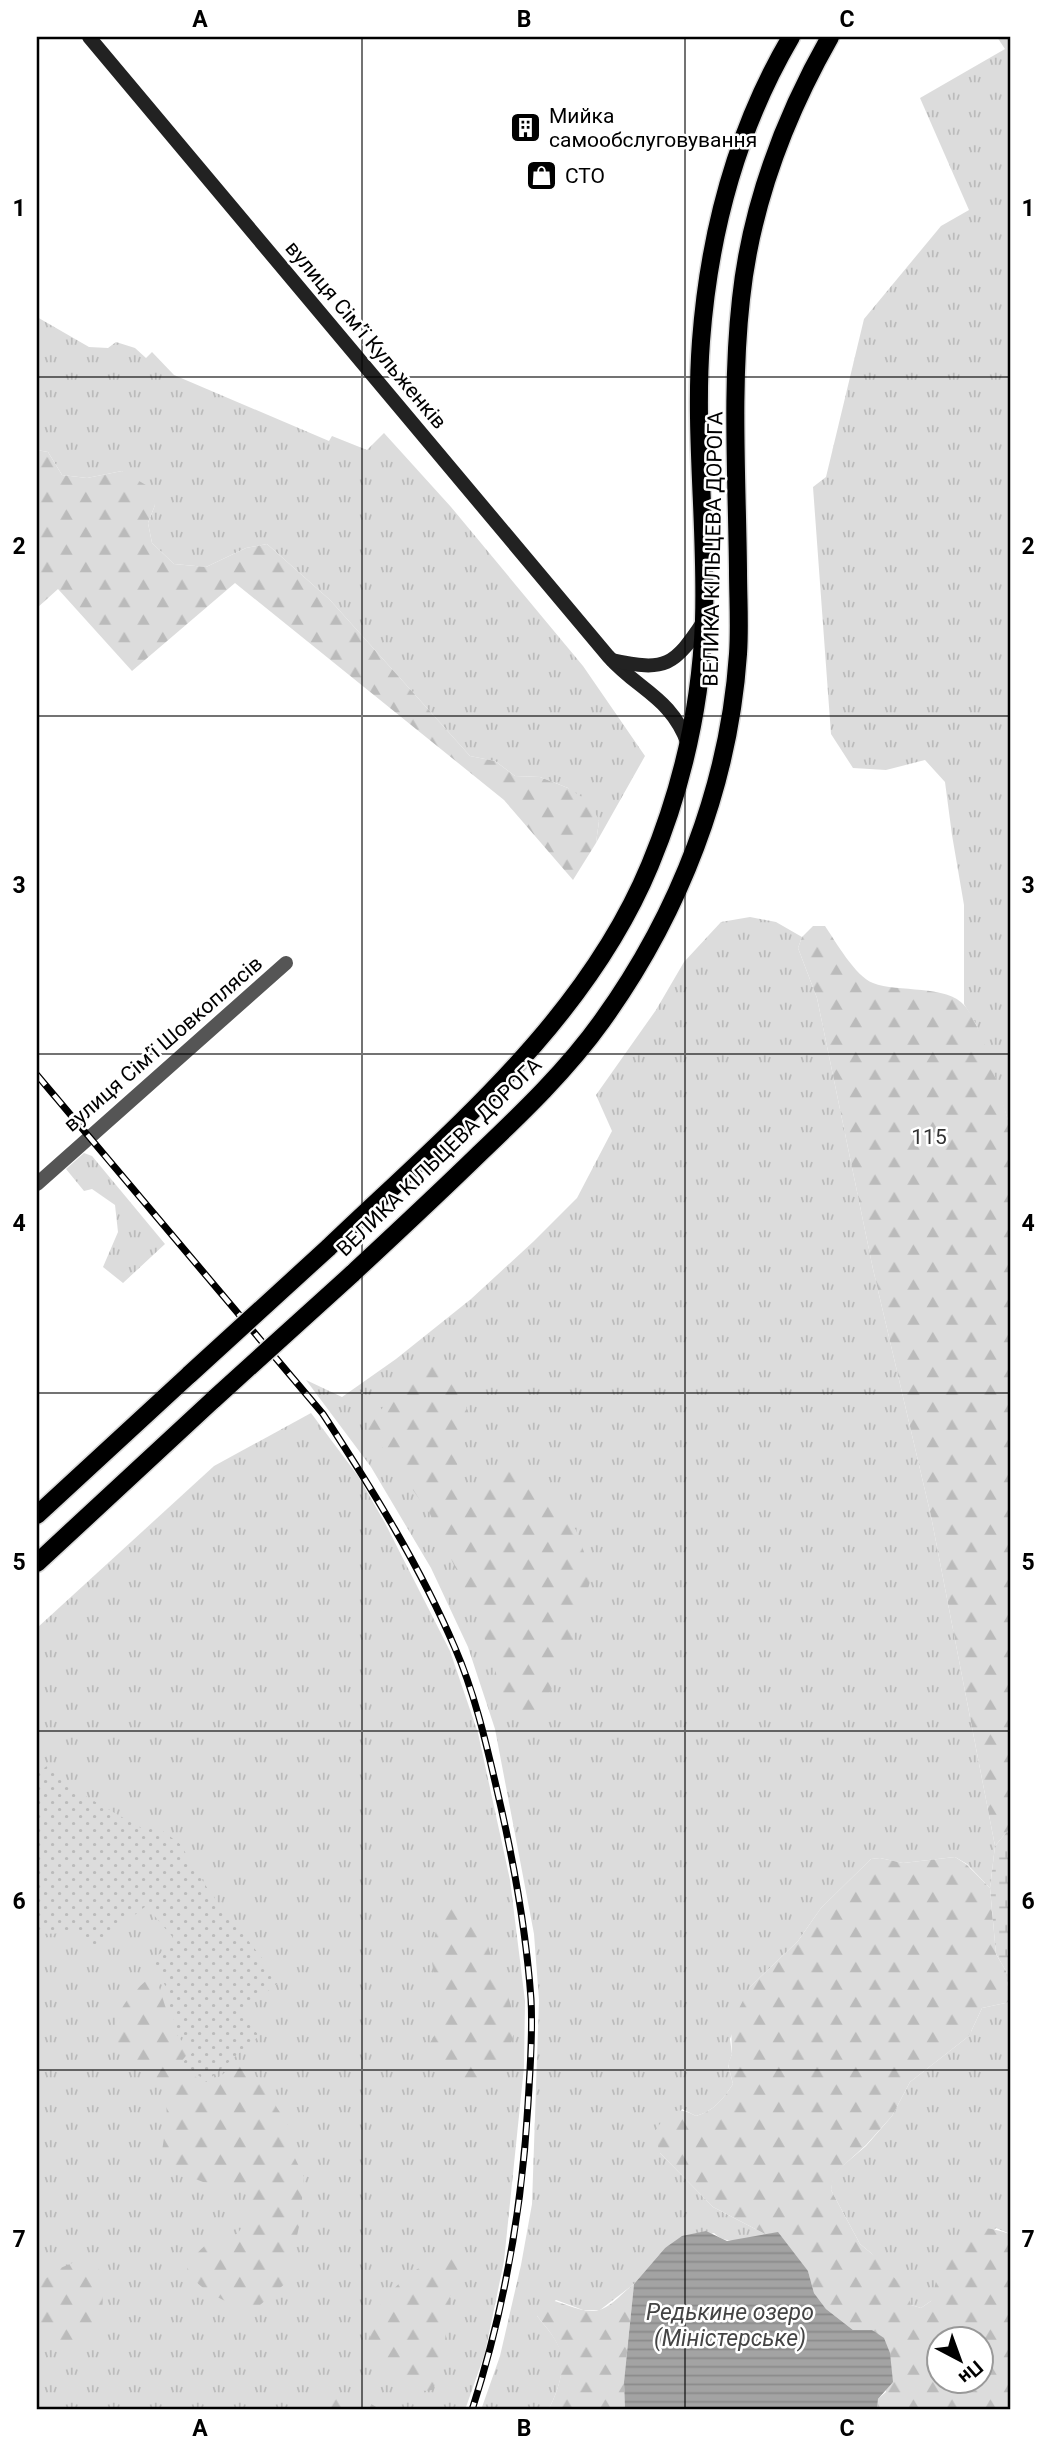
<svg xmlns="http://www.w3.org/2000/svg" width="1047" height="2447" font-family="Roboto,sans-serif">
<defs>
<pattern id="grass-tufts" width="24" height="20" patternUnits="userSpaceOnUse" patternTransform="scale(1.75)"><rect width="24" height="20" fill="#dcdcdc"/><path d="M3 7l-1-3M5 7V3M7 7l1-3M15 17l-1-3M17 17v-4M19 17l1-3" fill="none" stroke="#bbb"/></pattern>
<pattern id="forest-firs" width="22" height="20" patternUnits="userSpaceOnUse" patternTransform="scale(1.75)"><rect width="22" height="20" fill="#dcdcdc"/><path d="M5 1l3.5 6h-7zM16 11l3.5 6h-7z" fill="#bbb"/></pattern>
<pattern id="wetland-marsh" width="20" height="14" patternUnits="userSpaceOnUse" patternTransform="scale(1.75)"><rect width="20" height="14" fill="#dcdcdc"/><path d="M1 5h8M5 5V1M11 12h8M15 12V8" fill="none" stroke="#bbb"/></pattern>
<pattern id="garden-dots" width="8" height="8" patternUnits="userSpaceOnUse" patternTransform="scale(1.75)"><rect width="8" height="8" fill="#dcdcdc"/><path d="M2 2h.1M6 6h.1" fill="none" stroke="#bbb" stroke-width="1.8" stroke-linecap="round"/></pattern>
<pattern id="water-rules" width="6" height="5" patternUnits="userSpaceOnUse" patternTransform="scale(1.75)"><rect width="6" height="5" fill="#a3a3a3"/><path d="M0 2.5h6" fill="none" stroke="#8b8b8b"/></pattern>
</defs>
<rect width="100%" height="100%" fill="#fff"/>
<g fill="url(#grass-tufts)">
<polygon points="997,37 1010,37 1010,1126 976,1024 964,1004 964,905 952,835 945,782 925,760 886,770 853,768 831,734 813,487 826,477 864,319 941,226 969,210 920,98 1005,49"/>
<polygon points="37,317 89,347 108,348 116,342 135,348 146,358 152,352 174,375 329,441 332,436 367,450 384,433 451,507 583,666 645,756 596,843 599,821 568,788 540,777 515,776 495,761 470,756 330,600 267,544 246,548 206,567 174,564 152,543 148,523 155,505 122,471 87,478 62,475 48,452 37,450"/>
<path d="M 750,917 L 776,922 L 802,937 L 798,948 L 817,998 L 873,1269 L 931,1516 L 995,1846 L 990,1888 L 967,1864 L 955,1857 L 903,1863 L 880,1858 L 871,1859 L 821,1908 L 798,1941 L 750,1987 L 730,2039 L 732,2054 L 728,2065 L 733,2084 C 723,2099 714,2111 696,2116 L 682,2109 L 660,2153 L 713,2207 L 767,2235 C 750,2238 727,2247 714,2233 L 665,2248 L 634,2284 L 600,2310 L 583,2310 L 556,2300 L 537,2316 C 546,2327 558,2340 562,2355 C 565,2370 556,2397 548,2410 L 481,2410 L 500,2356 L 521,2265 L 532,2204 L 539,2000 L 534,1934 L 495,1729 L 468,1647 L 431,1568 L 371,1467 L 306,1380 L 342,1397 L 396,1359 L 471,1299 L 534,1241 L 577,1198 L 612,1131 L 596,1095 L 656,1010 L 684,962 L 721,922 Z"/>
<polygon points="84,1153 92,1156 165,1244 123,1283 103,1267 118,1232 115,1205 92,1189 84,1191 66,1169"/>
<polygon points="311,1413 358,1476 385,1523 450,1651 478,1733 510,1880 525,2001 524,2067 504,2261 485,2353 465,2410 37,2410 37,1628 214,1466"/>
<polygon points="1010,2002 1010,2234 996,2228 931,2301 921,2308 911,2305 871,2253 860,2244 831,2190 833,2174 866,2146 892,2116 910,2082 969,2036 982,2008"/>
</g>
<g fill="url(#forest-firs)" fill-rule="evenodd">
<polygon points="37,450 48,452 62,475 87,478 122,471 151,488 155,505 148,523 152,543 174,564 206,567 246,548 267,544 330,600 470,756 495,761 515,776 540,777 568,788 591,803 599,821 596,843 573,880 504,800 235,583 132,671 58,589 37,608"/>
<path d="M 813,926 L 825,926 C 836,942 855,976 873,983 C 898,993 947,984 965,1006 C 984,1029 1000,1095 1010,1126 L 1010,1828 L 995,1846 L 931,1516 L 873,1269 L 817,998 L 798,948 L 802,937 Z"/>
<path d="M 429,1354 L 440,1356 L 448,1364 L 474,1426 L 456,1458 L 460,1478 L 470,1492 L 482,1494 C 495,1485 501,1473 514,1464 L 524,1466 L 576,1530 L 592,1574 L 579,1622 L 559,1674 L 540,1711 L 528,1718 L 516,1717 L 506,1703 L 475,1610 L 430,1514 L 367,1426 Z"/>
<path d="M 955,1857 L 966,1864 L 990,1888 L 996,1954 L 1006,1971 L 1010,2002 L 982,2008 L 969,2036 L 910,2082 L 892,2116 L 866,2145 L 834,2174 L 831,2190 L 860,2244 L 871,2253 L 906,2290 L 911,2305 L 921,2308 L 931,2301 C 943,2256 950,2212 1010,2234 L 1010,2410 L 877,2410 L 878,2399 L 886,2392 L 872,2330 L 853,2330 L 826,2309 L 814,2293 L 808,2271 L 773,2233 L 767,2235 L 713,2207 L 660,2153 L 654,2133 C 667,2113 673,2104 696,2116 C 714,2111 723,2099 733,2084 L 728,2064 L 732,2054 L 731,2024 L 750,1987 L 798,1941 L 821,1908 L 871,1859 L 880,1858 L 903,1863 ZM 939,2338 L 981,2338 L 981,2380 L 939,2380 Z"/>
<path d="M 451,1905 L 469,1906 C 474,1913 481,1921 484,1929 C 487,1939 488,1950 493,1960 C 513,2008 529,2033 490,2078 L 456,2078 L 439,2070 L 427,2048 L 443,2021 L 443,1998 L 435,1984 L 431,1954 L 439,1917 Z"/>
<path d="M 151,1977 L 157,1981 L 173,2030 L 190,2051 L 180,2063 L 206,2086 L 237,2064 L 258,2078 L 288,2125 L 293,2154 L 304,2177 L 300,2222 L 287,2282 L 260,2305 L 247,2311 C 224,2300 199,2292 187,2269 C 201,2245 209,2239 237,2234 L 253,2213 L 244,2190 L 203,2182 L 175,2171 L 162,2152 C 165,2128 173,2102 157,2079 C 152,2071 138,2068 130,2061 C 99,2031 123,1998 151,1977 Z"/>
<path d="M 454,2250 L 463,2257 L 465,2269 L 450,2296 L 442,2368 L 433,2390 C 415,2393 403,2387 390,2375 C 384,2369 375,2362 373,2354 C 355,2308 417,2263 454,2250 Z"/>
<path d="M 77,2261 L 98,2266 C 106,2291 104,2319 92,2343 C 63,2355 58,2347 37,2328 L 37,2285 L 58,2269 Z"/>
<path d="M 634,2284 L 624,2382 L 625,2410 L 548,2410 C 556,2397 565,2370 561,2355 C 558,2340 546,2327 537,2316 L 538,2306 L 545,2299 C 563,2301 584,2316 602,2309 C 614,2304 623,2292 634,2284 Z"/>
<polygon points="355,2394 381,2410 309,2410 320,2400"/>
</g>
<polygon fill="url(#wetland-marsh)" points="1010,1828 1010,2001 1006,1971 996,1954 990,1888 995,1846"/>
<polygon fill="url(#garden-dots)" points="48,1765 87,1797 146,1831 156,1826 180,1844 209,1891 280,1981 242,2013 259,2036 206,2082 183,2062 194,2051 176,2029 169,2003 171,1997 152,1960 176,1941 146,1906 94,1947 78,1933 37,1934 37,1774"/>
<polygon fill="url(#water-rules)" points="706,2231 727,2241 778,2232 808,2271 814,2293 826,2309 853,2330 872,2330 884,2338 890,2353 893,2382 878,2399 877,2410 625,2410 624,2382 634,2284 665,2248 682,2236"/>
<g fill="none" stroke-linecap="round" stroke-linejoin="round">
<defs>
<g id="primary">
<path d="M 328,1248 C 447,1134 585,1022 650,865 C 682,788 701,704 704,620 C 707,527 694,434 701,341 C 709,235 737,129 791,37"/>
<path d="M 352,1274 C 395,1234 437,1195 479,1154 C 522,1113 567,1070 602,1021 C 679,914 729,786 738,654 C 740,626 738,598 738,570 C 737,480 731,388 741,299 C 751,205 784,118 830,37"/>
<polyline points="37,1515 190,1374"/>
<polyline points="37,1563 214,1399"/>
</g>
</defs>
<use href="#primary" stroke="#dbdbdb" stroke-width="21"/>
<polyline stroke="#555" stroke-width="14" points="37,1184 286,963"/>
<g stroke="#222" stroke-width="14">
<path d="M 89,37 L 608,656 C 639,691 671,697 688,744"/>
<path d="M 612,660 C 666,672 674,666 704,621"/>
</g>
<use href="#primary" stroke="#000" stroke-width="18"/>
<defs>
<path id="rail" d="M 37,1075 L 323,1414 C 372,1489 420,1566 455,1648 C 475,1694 486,1743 497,1790 C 513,1858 526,1929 531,1999 C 533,2034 530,2070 528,2104 C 522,2209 504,2311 472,2410"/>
</defs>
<use href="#rail" stroke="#000" stroke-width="7"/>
<use href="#rail" stroke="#fff" stroke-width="4.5" stroke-dasharray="13" stroke-linecap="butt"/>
<defs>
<g id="primary-bridge">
<polyline points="190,1374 328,1248"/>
<polyline points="214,1399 352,1274"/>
</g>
</defs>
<use href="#primary-bridge" stroke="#dbdbdb" stroke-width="21" stroke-linecap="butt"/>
<use href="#primary-bridge" stroke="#000" stroke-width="18"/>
</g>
<path fill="none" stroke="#000" stroke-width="2" stroke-opacity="0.55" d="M 362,37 L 362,2410M 685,37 L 685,2410M 37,377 L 1010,377M 37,716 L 1010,716M 37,1054 L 1010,1054M 37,1393 L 1010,1393M 37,1731 L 1010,1731M 37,2070 L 1010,2070"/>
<defs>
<symbol id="building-square" viewBox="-11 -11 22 22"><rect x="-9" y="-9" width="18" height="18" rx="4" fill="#000" stroke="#fff"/><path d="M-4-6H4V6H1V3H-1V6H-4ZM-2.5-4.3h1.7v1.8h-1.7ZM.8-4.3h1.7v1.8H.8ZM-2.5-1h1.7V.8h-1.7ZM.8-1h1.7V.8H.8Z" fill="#fff"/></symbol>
<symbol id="shop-square" viewBox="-11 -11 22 22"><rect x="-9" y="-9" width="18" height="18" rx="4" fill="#000" stroke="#fff"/><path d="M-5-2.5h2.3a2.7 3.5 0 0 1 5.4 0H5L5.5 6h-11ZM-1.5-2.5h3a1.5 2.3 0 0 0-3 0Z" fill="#fff"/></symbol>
</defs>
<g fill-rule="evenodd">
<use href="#building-square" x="508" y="110" width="35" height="35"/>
<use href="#shop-square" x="524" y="158" width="35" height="35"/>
</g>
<g text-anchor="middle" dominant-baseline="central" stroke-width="5" stroke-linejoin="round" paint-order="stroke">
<g font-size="21" fill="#000" stroke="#fff" text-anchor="start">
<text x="549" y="116">Мийка<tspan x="549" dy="24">самообслуговування</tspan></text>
<text x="565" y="176">СТО</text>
</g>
<g font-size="21" fill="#000" stroke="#fff">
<text transform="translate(366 335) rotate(50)">вулиця Сімʼї Кульженків</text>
<text transform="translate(713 549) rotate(-89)">ВЕЛИКА КІЛЬЦЕВА ДОРОГА</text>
<text transform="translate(163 1044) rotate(-41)">вулиця Сімʼї Шовкоплясів</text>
<text transform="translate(439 1157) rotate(-44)">ВЕЛИКА КІЛЬЦЕВА ДОРОГА</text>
</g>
<g font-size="21" fill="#333" stroke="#fff">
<text x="929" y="1137">115</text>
</g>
<g font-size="23" font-style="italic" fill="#444" stroke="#fff">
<text x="730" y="2312">Редькине озеро<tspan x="730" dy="26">(Міністерське)</tspan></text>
</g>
</g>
<rect width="1047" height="2447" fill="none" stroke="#ffffff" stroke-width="77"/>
<g transform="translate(960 2360) rotate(139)"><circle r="33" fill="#ffffff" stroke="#999999" stroke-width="2"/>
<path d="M0-5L12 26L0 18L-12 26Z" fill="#000000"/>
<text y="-10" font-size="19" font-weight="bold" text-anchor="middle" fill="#000000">Пн</text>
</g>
<rect x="38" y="38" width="971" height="2370" fill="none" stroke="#000" stroke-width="2.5"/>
<g font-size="23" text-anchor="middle" font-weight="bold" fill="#000">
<text x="200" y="27">A</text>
<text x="524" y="27">B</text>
<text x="847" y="27">C</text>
<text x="19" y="216">1</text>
<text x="1028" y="216">1</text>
<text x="19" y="554">2</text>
<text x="1028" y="554">2</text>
<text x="19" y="893">3</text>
<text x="1028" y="893">3</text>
<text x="19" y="1231">4</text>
<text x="1028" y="1231">4</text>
<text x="19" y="1570">5</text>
<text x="1028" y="1570">5</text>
<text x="19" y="1909">6</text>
<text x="1028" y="1909">6</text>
<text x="19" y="2247">7</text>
<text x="1028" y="2247">7</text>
<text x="200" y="2436">A</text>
<text x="524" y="2436">B</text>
<text x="847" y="2436">C</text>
</g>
</svg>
